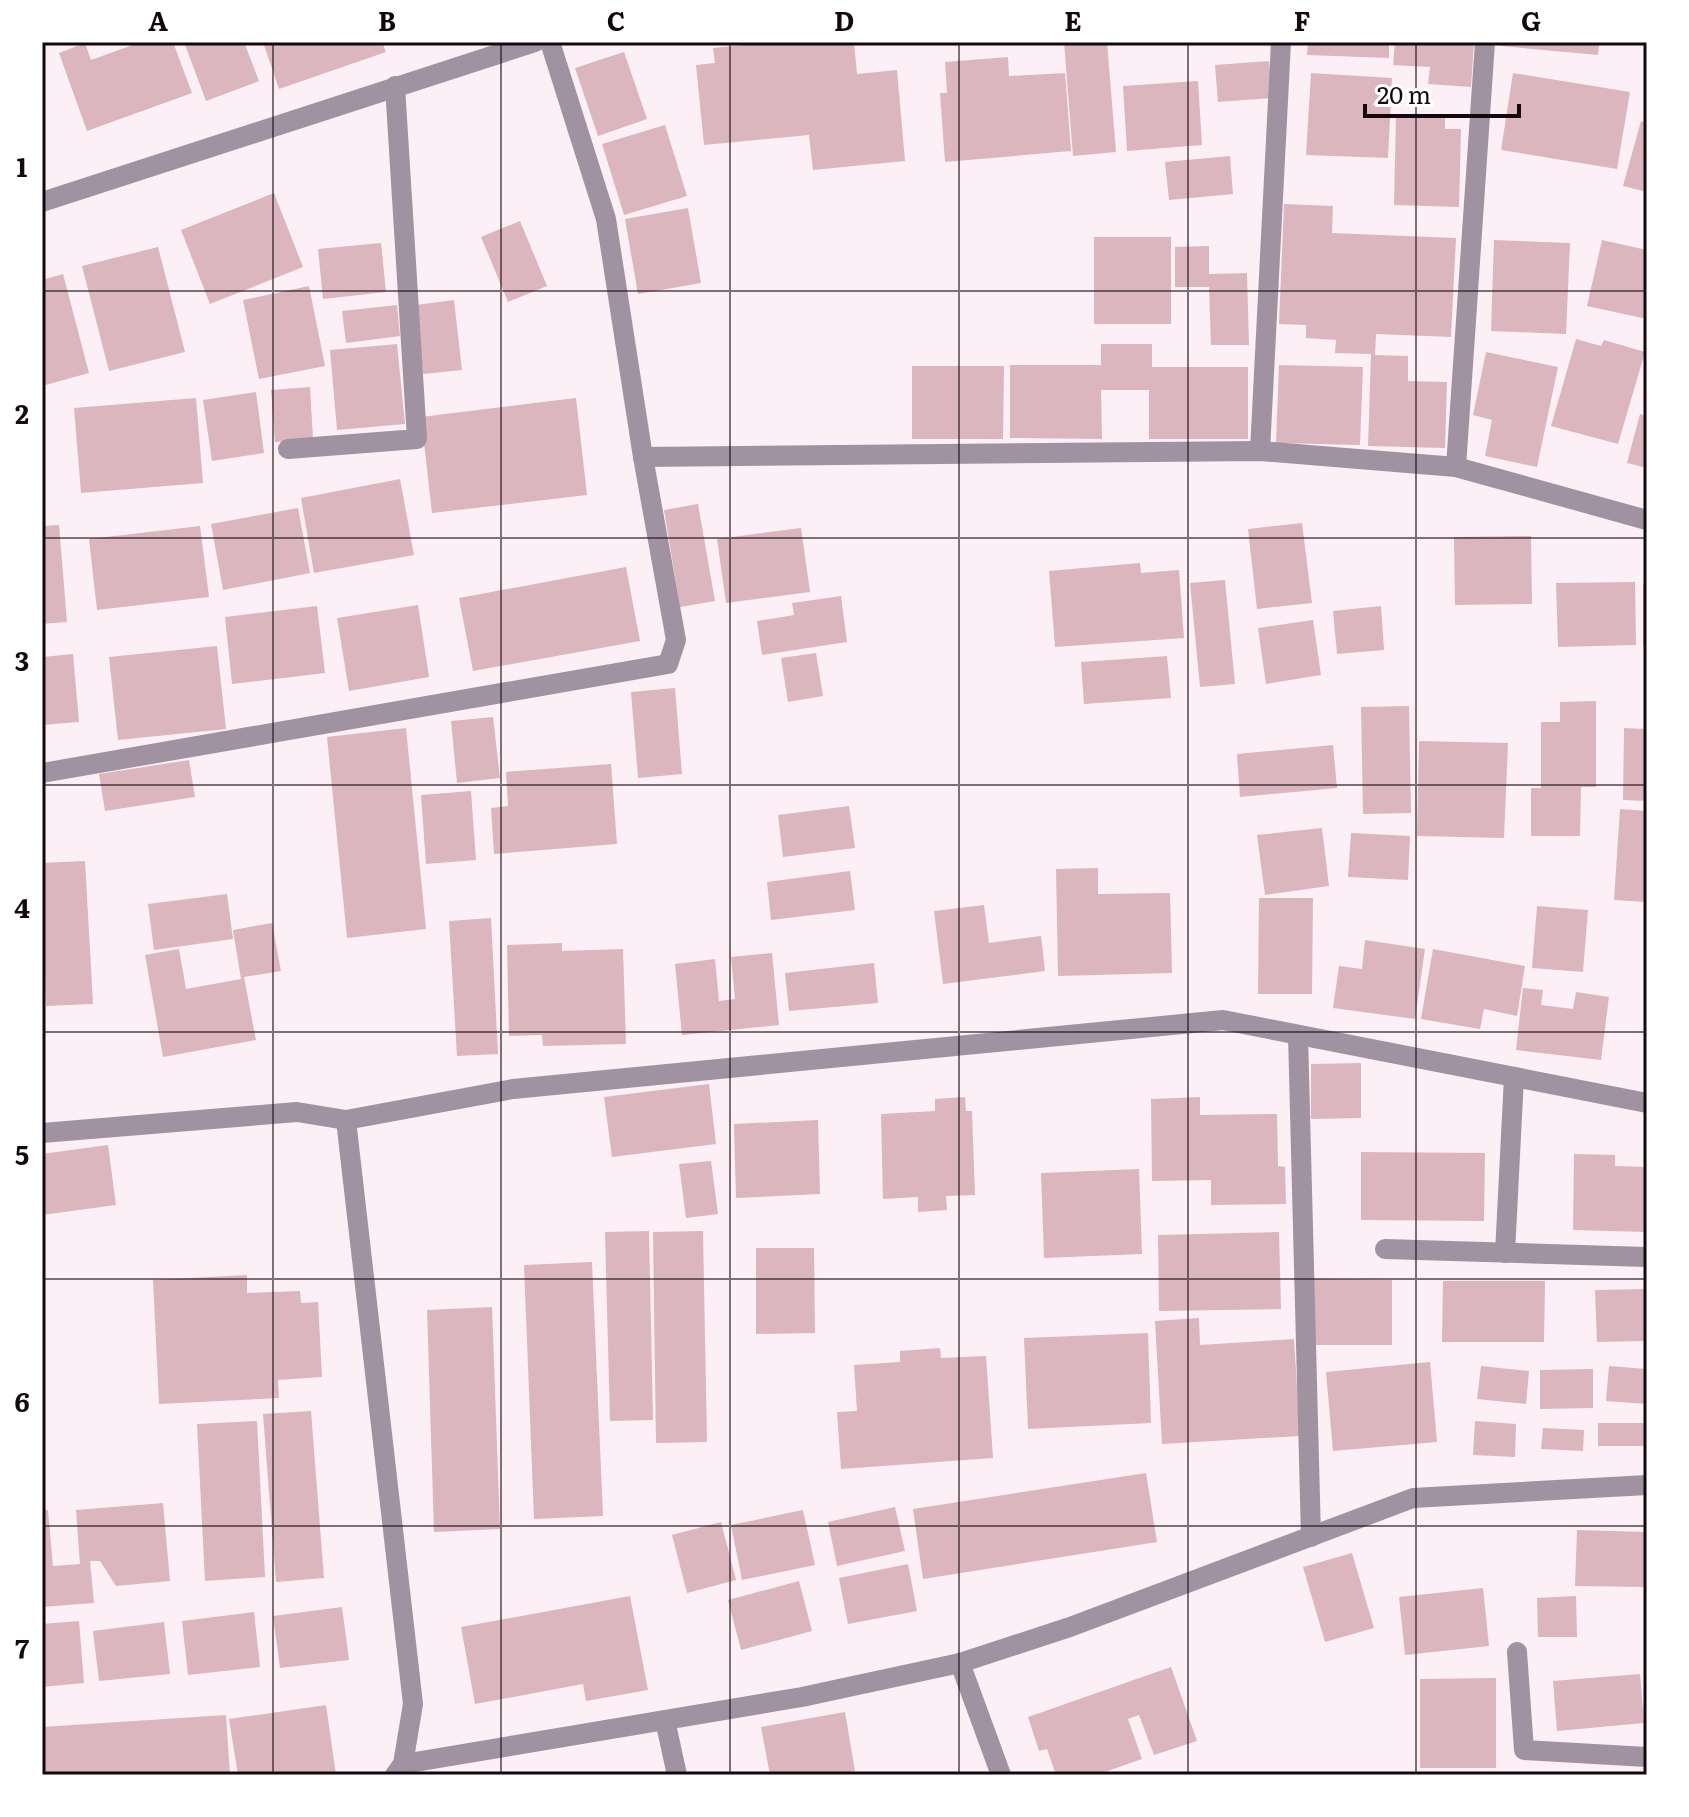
<svg xmlns="http://www.w3.org/2000/svg" width="1689" height="1817" font-family="Literata,serif">
<rect width="100%" height="100%" fill="#fdeff6"/>
<g fill="#dbb6be">
<polygon points="141,42 173,42 192,93 87,131 59,53 85,43 91,60"/>
<polygon points="184,42 244,42 259,81 206,101"/>
<polygon points="263,42 382,42 386,52 279,89"/>
<polygon points="777,42 854,42 857,74 897,70 905,161 813,170 809,135 704,145 696,65 715,63 713,48"/>
<polygon points="1064,42 1107,42 1116,152 1073,156"/>
<polygon points="1308,42 1389,42 1389,58 1307,55"/>
<polygon points="1395,42 1474,42 1471,87 1428,84 1430,67 1393,65"/>
<polygon points="1502,42 1599,42 1598,55 1501,46"/>
<polygon points="624,52 647,119 598,136 575,68"/>
<polygon points="1008,57 1009,76 1065,73 1071,151 945,162 940,93 947,93 945,62"/>
<polygon points="1269,61 1272,98 1218,102 1215,65"/>
<polygon points="1311,73 1392,78 1388,158 1306,155"/>
<polygon points="1513,73 1630,92 1617,169 1501,150"/>
<polygon points="1198,81 1202,145 1127,151 1123,86"/>
<polygon points="1396,115 1445,117 1445,129 1461,129 1459,207 1394,205"/>
<polygon points="1641,121 1647,123 1647,192 1623,186"/>
<polygon points="665,125 687,196 624,215 602,144"/>
<polygon points="1230,156 1233,194 1169,200 1165,162"/>
<polygon points="274,193 303,267 210,304 181,230"/>
<polygon points="1284,204 1333,206 1332,233 1456,238 1451,337 1376,334 1375,355 1408,356 1408,381 1447,382 1445,448 1368,446 1371,354 1335,353 1336,340 1306,338 1306,325 1279,324"/>
<polygon points="688,208 701,283 638,294 625,219"/>
<polygon points="520,221 547,286 508,302 481,237"/>
<rect x="1094" y="237" width="77" height="87"/>
<polygon points="1494,240 1570,243 1566,334 1491,331"/>
<polygon points="1602,240 1647,250 1647,319 1587,306"/>
<polygon points="381,243 386,292 323,299 318,249"/>
<polygon points="1209,246 1209,274 1247,273 1249,345 1211,345 1209,287 1175,287 1175,247"/>
<polygon points="158,247 185,352 109,371 82,266"/>
<polygon points="63,274 89,373 42,386 42,280"/>
<polygon points="309,286 325,366 259,379 243,300"/>
<polygon points="454,300 462,370 423,374 416,305"/>
<polygon points="397,305 400,336 346,343 342,311"/>
<polygon points="1576,339 1601,346 1604,340 1645,352 1618,444 1551,426"/>
<polygon points="397,344 405,424 337,430 330,350"/>
<polygon points="1101,344 1152,344 1152,367 1248,367 1248,439 1149,439 1149,390 1101,390 1102,439 1010,438 1010,365 1101,365"/>
<polygon points="1486,352 1558,367 1537,467 1485,456 1492,420 1473,415"/>
<polygon points="1279,365 1363,367 1360,445 1276,443"/>
<polygon points="912,366 1004,366 1003,439 912,439"/>
<polygon points="310,387 313,439 275,442 271,390"/>
<polygon points="256,392 264,453 212,461 203,400"/>
<polygon points="196,398 203,483 81,493 74,408"/>
<polygon points="576,398 587,495 432,513 421,417"/>
<polygon points="1640,414 1647,416 1647,468 1627,463"/>
<polygon points="400,479 414,555 314,573 301,498"/>
<polygon points="698,504 715,601 680,607 664,510"/>
<polygon points="298,508 310,573 223,590 211,524"/>
<polygon points="1302,523 1312,603 1257,609 1248,529"/>
<polygon points="59,525 67,622 42,624 42,526"/>
<polygon points="200,526 209,597 97,610 89,539"/>
<polygon points="801,528 810,592 726,603 717,539"/>
<polygon points="1531,536 1532,604 1455,605 1454,537"/>
<polygon points="1140,563 1141,573 1179,570 1184,638 1055,647 1049,571"/>
<polygon points="626,567 640,641 473,671 459,598"/>
<polygon points="1225,580 1235,684 1200,687 1190,583"/>
<polygon points="1635,582 1636,645 1558,647 1556,583"/>
<rect x="1643" y="584" width="4" height="62"/>
<polygon points="841,596 847,642 762,655 757,621 794,615 792,603"/>
<polygon points="418,605 429,677 349,691 337,618"/>
<polygon points="317,606 325,673 232,684 225,617"/>
<polygon points="1381,606 1384,650 1337,654 1333,611"/>
<polygon points="1313,620 1321,675 1266,684 1258,628"/>
<polygon points="217,646 226,729 118,740 109,657"/>
<polygon points="816,653 823,696 788,702 781,658"/>
<polygon points="73,654 79,722 42,725 42,657"/>
<polygon points="1167,656 1171,698 1084,704 1081,662"/>
<polygon points="675,688 682,774 638,778 631,692"/>
<polygon points="1596,701 1596,787 1581,787 1580,836 1531,836 1531,788 1541,788 1541,722 1560,722 1560,702"/>
<polygon points="1409,706 1411,813 1363,814 1361,707"/>
<polygon points="493,717 500,778 457,783 451,721"/>
<polygon points="406,728 426,929 347,938 327,737"/>
<polygon points="1624,728 1647,729 1647,801 1623,800"/>
<polygon points="1419,741 1508,743 1504,838 1417,836"/>
<polygon points="1333,745 1337,788 1240,797 1237,754"/>
<polygon points="189,760 195,797 105,811 99,774"/>
<polygon points="611,764 617,844 494,854 491,808 508,806 506,772"/>
<polygon points="471,791 476,860 426,864 421,795"/>
<polygon points="849,806 855,848 783,857 778,815"/>
<polygon points="1620,809 1647,811 1647,902 1614,900"/>
<polygon points="1322,828 1329,886 1265,895 1257,835"/>
<polygon points="1351,833 1410,836 1408,880 1348,877"/>
<polygon points="85,861 93,1004 46,1006 42,863"/>
<polygon points="1098,868 1098,894 1170,893 1172,973 1058,976 1056,869"/>
<polygon points="850,871 855,910 771,920 767,882"/>
<polygon points="227,894 233,939 154,950 148,904"/>
<polygon points="1259,898 1313,898 1312,994 1258,994"/>
<polygon points="984,905 989,943 1041,936 1045,971 943,984 934,911"/>
<polygon points="1537,906 1588,910 1583,972 1532,968"/>
<polygon points="491,918 498,1054 457,1056 449,921"/>
<polygon points="272,923 281,971 244,977 256,1040 163,1057 145,955 179,949 186,989 241,979 233,930"/>
<polygon points="1365,940 1425,949 1415,1019 1333,1008 1339,966 1362,969"/>
<polygon points="562,943 562,951 623,949 626,1044 543,1046 542,1035 509,1036 507,945"/>
<polygon points="1433,949 1525,966 1517,1016 1484,1009 1480,1029 1421,1019"/>
<polygon points="772,953 779,1025 682,1035 675,964 715,959 719,1001 735,999 731,957"/>
<polygon points="874,963 878,1003 789,1011 785,973"/>
<polygon points="1523,988 1543,990 1541,1005 1573,1009 1576,992 1609,997 1601,1060 1516,1050"/>
<polygon points="1361,1063 1361,1118 1311,1119 1311,1064"/>
<polygon points="709,1084 716,1144 612,1157 604,1097"/>
<polygon points="965,1097 966,1111 972,1111 975,1195 946,1196 947,1210 918,1212 918,1197 883,1199 881,1114 935,1111 935,1099"/>
<polygon points="1200,1097 1200,1115 1277,1114 1278,1166 1285,1167 1286,1204 1211,1205 1211,1180 1152,1181 1151,1099"/>
<polygon points="818,1120 820,1194 736,1198 734,1124"/>
<polygon points="108,1145 116,1205 42,1215 42,1154"/>
<polygon points="1361,1152 1485,1153 1484,1221 1361,1220"/>
<polygon points="1574,1154 1615,1155 1615,1166 1647,1167 1647,1232 1573,1230"/>
<polygon points="711,1161 718,1214 686,1218 679,1164"/>
<polygon points="1139,1169 1142,1254 1044,1258 1041,1173"/>
<polygon points="649,1231 653,1420 610,1421 605,1232"/>
<polygon points="703,1231 707,1442 656,1443 653,1232"/>
<polygon points="1279,1232 1281,1309 1159,1311 1158,1235"/>
<polygon points="756,1248 814,1248 815,1333 756,1334"/>
<polygon points="592,1262 603,1516 534,1519 524,1265"/>
<polygon points="247,1275 247,1293 300,1291 301,1303 318,1302 322,1377 278,1380 279,1398 159,1404 153,1280"/>
<polygon points="1313,1279 1392,1280 1392,1345 1313,1345"/>
<polygon points="1443,1281 1545,1281 1544,1342 1442,1342"/>
<polygon points="1647,1289 1647,1341 1597,1342 1595,1290"/>
<polygon points="492,1307 500,1529 434,1532 427,1310"/>
<polygon points="1199,1318 1200,1345 1294,1339 1300,1436 1162,1444 1155,1321"/>
<polygon points="1148,1333 1151,1423 1028,1429 1024,1338"/>
<polygon points="940,1348 941,1358 986,1356 993,1458 841,1469 837,1412 857,1411 854,1365 900,1362 900,1351"/>
<polygon points="1430,1362 1437,1442 1333,1451 1326,1372"/>
<polygon points="1481,1366 1529,1371 1526,1404 1477,1399"/>
<polygon points="1609,1366 1647,1369 1647,1404 1606,1401"/>
<polygon points="1593,1369 1593,1408 1540,1409 1540,1370"/>
<polygon points="311,1411 324,1578 276,1582 263,1414"/>
<polygon points="257,1421 265,1577 205,1581 197,1424"/>
<polygon points="1475,1421 1516,1424 1515,1457 1473,1455"/>
<rect x="1598" y="1423" width="47" height="23"/>
<polygon points="1543,1428 1584,1430 1583,1451 1541,1449"/>
<polygon points="1146,1473 1157,1542 923,1579 913,1509"/>
<polygon points="163,1503 170,1581 116,1586 100,1561 90,1561 94,1603 42,1607 42,1510 48,1510 53,1566 80,1564 76,1510"/>
<polygon points="895,1507 905,1551 837,1566 828,1522"/>
<polygon points="803,1510 815,1565 742,1580 731,1525"/>
<polygon points="721,1522 736,1580 687,1593 672,1535"/>
<polygon points="1577,1530 1647,1532 1647,1587 1575,1586"/>
<polygon points="1352,1553 1374,1628 1325,1642 1303,1567"/>
<polygon points="908,1564 917,1611 848,1624 839,1578"/>
<polygon points="799,1581 812,1631 741,1650 728,1600"/>
<polygon points="1483,1588 1489,1646 1405,1655 1399,1597"/>
<polygon points="630,1596 648,1690 586,1701 583,1684 475,1704 461,1627"/>
<polygon points="1576,1596 1577,1637 1538,1637 1537,1598"/>
<polygon points="342,1607 349,1660 280,1668 273,1616"/>
<polygon points="254,1612 260,1667 188,1675 182,1621"/>
<polygon points="79,1621 84,1683 42,1687 42,1624"/>
<polygon points="164,1622 170,1674 99,1681 93,1631"/>
<polygon points="1171,1667 1197,1741 1154,1755 1139,1715 1128,1719 1142,1759 1096,1775 1056,1775 1047,1749 1039,1751 1028,1717"/>
<polygon points="1640,1674 1644,1723 1557,1731 1553,1681"/>
<polygon points="1496,1678 1496,1768 1420,1768 1420,1679"/>
<polygon points="326,1705 336,1775 238,1775 229,1719"/>
<polygon points="845,1712 855,1771 834,1775 770,1775 761,1727"/>
<polygon points="226,1715 230,1775 42,1775 42,1727"/>
</g>
<g fill="none" stroke-linecap="round" stroke-linejoin="round">
<g stroke="#a192a1" stroke-width="20">
<polyline points="288,449 417,439 395,86"/>
<polyline points="1260,451 1281,42"/>
<polyline points="643,457 1260,451 1456,467 1647,520"/>
<polyline points="1456,467 1485,42"/>
<polyline points="42,773 668,664 676,640 643,457 606,219 550,42"/>
<polyline points="1298,1035 1311,1537"/>
<polyline points="42,1133 297,1112 346,1120"/>
<polyline points="1385,1249 1647,1257"/>
<polyline points="1505,1253 1514,1077"/>
<polyline points="1517,1652 1524,1750 1647,1757"/>
<polyline points="960,1663 1001,1775"/>
<polyline points="665,1720 677,1775"/>
<polyline points="403,1764 802,1697 960,1663 1070,1627 1413,1498 1647,1485"/>
<polyline points="395,1775 403,1764 413,1704 346,1120 513,1089 1223,1020 1647,1103"/>
</g>
<polyline stroke="#a192a1" stroke-width="20" points="42,202 535,42"/>
</g>
<path fill="none" stroke="#13080e" stroke-width="2" stroke-opacity="0.55" d="M 273,42 L 273,1775M 501,42 L 501,1775M 730,42 L 730,1775M 959,42 L 959,1775M 1188,42 L 1188,1775M 1416,42 L 1416,1775M 42,291 L 1647,291M 42,538 L 1647,538M 42,785 L 1647,785M 42,1032 L 1647,1032M 42,1279 L 1647,1279M 42,1526 L 1647,1526"/>
<rect width="1689" height="1817" fill="none" stroke="#ffffff" stroke-width="88"/>
<path d="M1365 104v12h154v-12" fill="none" stroke="#13080e" stroke-width="4"/>
<text x="1377" y="104" font-size="24" fill="#13080e" stroke="#ffffff" stroke-width="6" paint-order="stroke">20 m</text>
<rect x="44" y="44" width="1601" height="1729" fill="none" stroke="#13080e" stroke-width="3"/>
<g font-size="26" text-anchor="middle" font-weight="bold" fill="#13080e">
<text x="158" y="31">A</text>
<text x="387" y="31">B</text>
<text x="616" y="31">C</text>
<text x="844" y="31">D</text>
<text x="1073" y="31">E</text>
<text x="1302" y="31">F</text>
<text x="1531" y="31">G</text>
<text x="22" y="177">1</text>
<text x="22" y="424">2</text>
<text x="22" y="671">3</text>
<text x="22" y="918">4</text>
<text x="22" y="1165">5</text>
<text x="22" y="1412">6</text>
<text x="22" y="1659">7</text>
</g>
</svg>
